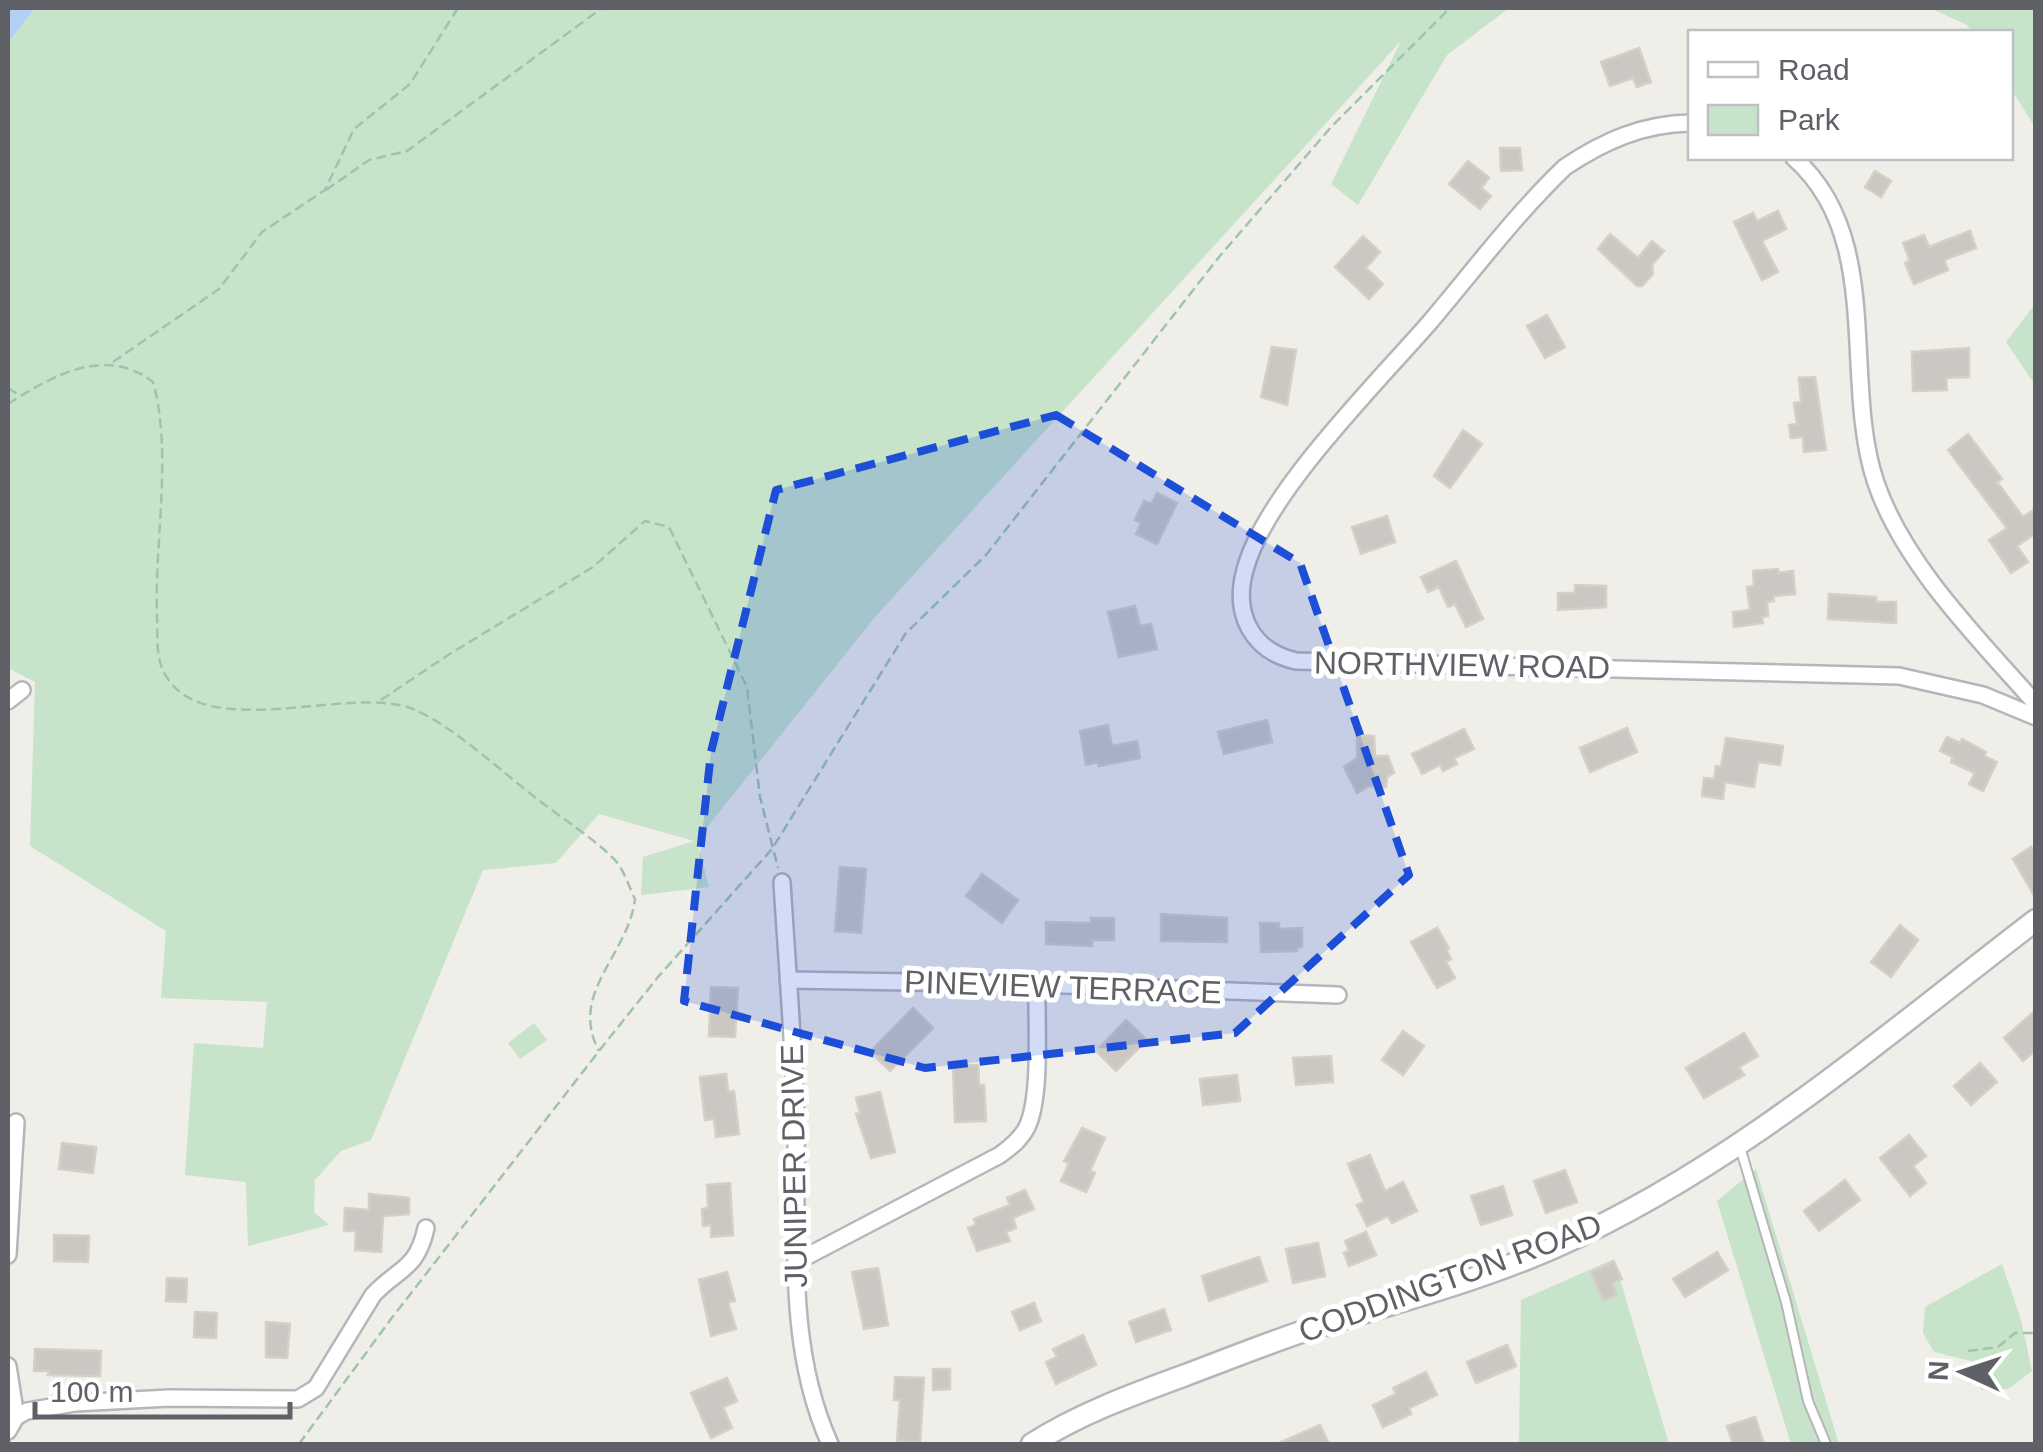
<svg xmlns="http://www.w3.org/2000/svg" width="2043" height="1452" font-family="Helvetica,sans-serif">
<rect width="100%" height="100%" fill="#efeee8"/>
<g fill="#c7e3ca">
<polygon points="35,8 1509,8 1447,55 1358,205 1331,184 1401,41 875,617 697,840 709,887 641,895 643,857 694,841 599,814 556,863 483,870 371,1140 341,1151 315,1180 314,1212 329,1225 248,1246 246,1182 185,1175 194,1043 263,1048 267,1002 161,998 166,931 30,846 35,682 8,668 8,43"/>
<polygon points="1930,8 2035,8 2035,127 2011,89 2010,32 1972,32 1967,25"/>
<polygon points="2035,304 2035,385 2006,342"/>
<polygon points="534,1023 547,1040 520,1059 508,1043"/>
<polygon points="1756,1169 1839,1444 1791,1444 1717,1201"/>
<polygon points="1614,1259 1669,1444 1519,1444 1521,1300"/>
<polygon points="2002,1264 2021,1320 2032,1371 2008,1389 1981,1390 1971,1361 1934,1352 1923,1333 1925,1307"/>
</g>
<polygon fill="#b2d0f5" points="8,8 35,8 8,43"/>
<g fill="#cbc8c4" stroke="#d3d0c6" stroke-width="2.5">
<polygon points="1639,48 1651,82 1637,87 1633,78 1610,86 1601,62"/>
<polygon points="1500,148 1520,148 1522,170 1501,171"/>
<polygon points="1468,161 1489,178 1481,188 1491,196 1480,209 1449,184"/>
<polygon points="1875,171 1891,181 1881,197 1865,187"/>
<polygon points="1778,211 1786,229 1762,241 1778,272 1762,280 1734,222 1753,213 1757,221"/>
<polygon points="1970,231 1976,248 1944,260 1948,270 1914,284 1905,263 1910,261 1903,243 1924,235 1929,247"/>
<polygon points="1610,234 1638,258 1652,241 1664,251 1652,265 1653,274 1642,286 1637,286 1598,249"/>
<polygon points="1363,236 1380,252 1366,268 1383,284 1369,299 1335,267"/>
<polygon points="1547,315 1565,347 1545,358 1527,326"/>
<polygon points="1272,347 1296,350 1287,405 1261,397"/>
<polygon points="1969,348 1969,377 1946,378 1947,390 1913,391 1912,352"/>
<polygon points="1815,377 1826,450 1804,452 1803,437 1791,438 1789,425 1797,424 1794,403 1801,402 1799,378"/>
<polygon points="1463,430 1482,444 1450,488 1434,476"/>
<polygon points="1968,434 2002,479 1997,482 2023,517 2036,508 2036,533 2017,546 2028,562 2011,573 1989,540 2007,528 1948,450"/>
<polygon points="1157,493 1177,503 1157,544 1136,534 1141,523 1135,520 1144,501 1151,504"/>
<polygon points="1387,516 1395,542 1361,554 1352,527"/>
<polygon points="1456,561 1483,619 1466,627 1455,604 1448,607 1439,587 1428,592 1421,577"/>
<polygon points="1778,569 1778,573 1793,571 1795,594 1773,596 1774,601 1767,602 1768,616 1762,617 1763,623 1734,627 1733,612 1750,610 1747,587 1754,586 1753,571"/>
<polygon points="1575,585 1606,586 1606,607 1558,610 1558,593 1575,593"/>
<polygon points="1829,594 1876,597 1876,602 1896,602 1896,623 1828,619"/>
<polygon points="1135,606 1140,626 1151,624 1157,649 1119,657 1108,612"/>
<polygon points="1267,720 1272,742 1224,754 1218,732"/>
<polygon points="1108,725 1112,746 1137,741 1140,758 1099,766 1098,762 1086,765 1080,731"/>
<polygon points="1627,728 1637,752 1590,772 1580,748"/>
<polygon points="1464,729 1474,749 1454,758 1457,764 1443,771 1440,765 1422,774 1412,754"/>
<polygon points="1357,735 1374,736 1375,756 1388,756 1394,773 1387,777 1386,787 1369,786 1357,793 1344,767 1357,758"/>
<polygon points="1947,737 1960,743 1962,739 1986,752 1984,756 1997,762 1983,791 1969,784 1975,773 1951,762 1953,757 1940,751"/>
<polygon points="1726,738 1783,746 1780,765 1758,762 1754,787 1725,782 1723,799 1702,796 1704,778 1714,779 1716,766 1721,767"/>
<polygon points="2031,847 2036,854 2036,899 2013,859"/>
<polygon points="840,867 866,869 861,933 835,931"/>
<polygon points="982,874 1018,900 1002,923 966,896"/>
<polygon points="1161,914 1227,918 1227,942 1161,941"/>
<polygon points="1091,918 1114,918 1114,940 1092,940 1092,946 1046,944 1046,922 1091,923"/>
<polygon points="1260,923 1279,923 1279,929 1302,928 1302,947 1297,948 1297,951 1261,952"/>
<polygon points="1900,925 1918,940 1891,977 1871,962"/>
<polygon points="1437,928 1449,948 1446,949 1451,959 1446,962 1455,978 1437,988 1411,942"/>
<polygon points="711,987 738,988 735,1037 709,1036"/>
<polygon points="913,1008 933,1028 890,1071 870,1052"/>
<polygon points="2036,1010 2036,1050 2023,1061 2004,1038"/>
<polygon points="1126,1020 1147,1040 1116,1071 1096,1051"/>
<polygon points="1403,1031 1424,1046 1403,1075 1382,1060"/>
<polygon points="1744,1033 1758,1056 1739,1067 1744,1075 1704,1098 1686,1068"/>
<polygon points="1331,1056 1333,1082 1296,1085 1293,1058"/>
<polygon points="1980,1063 1997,1082 1971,1105 1954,1086"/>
<polygon points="978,1065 979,1085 984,1085 986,1121 955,1122 953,1066"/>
<polygon points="726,1074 728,1092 734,1091 739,1134 716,1137 714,1119 705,1120 700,1077"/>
<polygon points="1237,1075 1240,1101 1203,1105 1200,1079"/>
<polygon points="880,1092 895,1152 871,1158 856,1114 860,1113 856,1098"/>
<polygon points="1082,1128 1105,1138 1090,1171 1095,1173 1086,1192 1061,1181 1069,1163 1064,1161"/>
<polygon points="1909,1135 1926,1156 1913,1166 1926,1183 1910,1196 1880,1158"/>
<polygon points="62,1143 96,1147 93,1173 59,1169"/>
<polygon points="1370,1155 1385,1191 1403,1182 1417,1211 1392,1223 1388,1216 1367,1226 1357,1205 1364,1202 1348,1164"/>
<polygon points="1565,1170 1577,1202 1546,1213 1534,1181"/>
<polygon points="1845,1180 1860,1200 1819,1231 1804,1211"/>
<polygon points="730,1183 733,1235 711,1237 711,1225 703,1226 702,1209 708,1208 707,1185"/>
<polygon points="1503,1186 1512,1215 1481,1225 1471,1196"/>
<polygon points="1025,1190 1034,1209 1013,1218 1016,1228 1006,1232 1010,1241 977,1251 968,1228 976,1225 974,1219 1010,1205 1007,1198"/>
<polygon points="369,1194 409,1198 409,1214 383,1216 381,1252 355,1250 356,1231 344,1231 345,1208 369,1210"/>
<polygon points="1366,1232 1376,1255 1349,1266 1344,1253 1349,1251 1345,1241"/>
<polygon points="54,1235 89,1236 88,1262 54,1261"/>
<polygon points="1318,1243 1325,1276 1293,1283 1286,1249"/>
<polygon points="1717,1252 1728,1270 1685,1297 1673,1279"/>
<polygon points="1259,1257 1267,1281 1209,1301 1202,1276"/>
<polygon points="1614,1262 1622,1279 1612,1283 1617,1295 1603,1301 1591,1272"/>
<polygon points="878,1268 888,1325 864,1329 852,1272"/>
<polygon points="727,1272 735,1301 728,1302 736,1329 711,1336 699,1280"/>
<polygon points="167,1278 187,1279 186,1302 166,1301"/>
<polygon points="1034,1303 1041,1321 1020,1330 1012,1312"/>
<polygon points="1164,1309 1171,1330 1136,1342 1129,1322"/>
<polygon points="195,1312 217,1313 216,1338 194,1337"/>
<polygon points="266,1322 290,1324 287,1358 266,1357"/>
<polygon points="1083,1335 1096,1365 1056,1384 1046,1362 1057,1357 1053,1349"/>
<polygon points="1507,1345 1516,1366 1476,1383 1467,1362"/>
<polygon points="35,1349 101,1351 100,1376 48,1375 49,1371 34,1371"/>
<polygon points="933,1369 950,1369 950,1389 933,1390"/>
<polygon points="1426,1372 1437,1395 1409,1408 1411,1414 1383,1427 1373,1405 1396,1394 1393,1388"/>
<polygon points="895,1377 924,1378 920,1443 897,1441 900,1400 894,1400"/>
<polygon points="727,1378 737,1401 723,1407 732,1428 711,1438 691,1393"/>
<polygon points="1755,1417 1764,1444 1733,1444 1727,1426"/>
<polygon points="1320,1425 1329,1444 1277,1444"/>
</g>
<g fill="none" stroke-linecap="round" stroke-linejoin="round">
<defs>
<polyline id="service" points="1740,1147 1786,1302 1808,1401 1826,1444"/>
<g id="minor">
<path d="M 1690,123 C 1642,124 1604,141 1565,167 C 1516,214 1474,270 1430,322 C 1377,383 1264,495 1245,570 C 1233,613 1251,651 1296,661 L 1899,676 L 1983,695 L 2036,717"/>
<path d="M 1794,158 C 1885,238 1841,380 1876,483 C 1904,565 1979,639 2036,704"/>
<polyline points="8,701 22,690"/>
<path d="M 782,882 C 787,964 794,1046 796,1127 C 798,1234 785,1345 830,1444"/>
<polyline points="788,980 1037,984 1338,995"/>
<polyline points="8,1255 16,1122"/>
<path d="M 796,1262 L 1000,1155 C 1011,1147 1021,1139 1027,1127 C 1042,1096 1036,1020 1037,984"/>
<polyline points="8,1366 16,1417"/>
<path d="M 8,1431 L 16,1417 L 27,1411 L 75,1403 L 169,1398 L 298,1399 L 316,1388 L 373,1295 C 398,1268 417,1270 426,1228"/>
</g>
<path id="tertiary" d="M 1032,1444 C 1079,1414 1131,1395 1183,1376 C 1223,1361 1263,1345 1304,1331 C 1387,1304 1474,1283 1555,1247 C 1732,1169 1883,1037 2036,920"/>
</defs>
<use href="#service" stroke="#b4b6ba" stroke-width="12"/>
<use href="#minor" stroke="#b4b6ba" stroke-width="20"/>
<use href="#tertiary" stroke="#b4b6ba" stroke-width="25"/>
<g stroke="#a1c3ae" stroke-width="2.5" stroke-dasharray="10 5" stroke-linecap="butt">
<polyline points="326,190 369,160 407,151 602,8"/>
<polyline points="113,362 219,289 262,232 325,190 354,129 410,84 458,8"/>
<polyline points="8,388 19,395"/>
<path d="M 8,404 C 52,376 105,345 153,382 C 173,454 154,542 157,617 C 158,637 155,659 166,676 C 206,744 351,684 413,709 C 452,725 502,772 536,798 C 561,818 591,836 614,859 C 624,869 629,887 635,899 C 628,956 568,993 599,1051"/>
<polyline points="381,700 448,655 593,567 645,521 669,527 747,687 760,797 778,868"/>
<polyline points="1968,1351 1998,1347 2015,1333 2036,1333"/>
<polyline points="299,1444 391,1319 599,1051 658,977 772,849 906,633 986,555 1219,257 1332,126 1450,8"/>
</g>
<use href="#service" stroke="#fff" stroke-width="8"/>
<use href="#minor" stroke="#fff" stroke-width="15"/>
<use href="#tertiary" stroke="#fff" stroke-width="20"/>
</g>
<path fill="#1d4ed8" fill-opacity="0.2" stroke="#1d4ed8" stroke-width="8" stroke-dasharray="20 12" stroke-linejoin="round" d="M 1056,415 L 1300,563 L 1409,875 L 1235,1033 L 925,1068 L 684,1001 L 711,752 L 776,490 Z"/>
<g text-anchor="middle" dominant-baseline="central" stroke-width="10" stroke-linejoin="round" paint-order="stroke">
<g font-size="32" fill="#5f6166" stroke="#fff">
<text transform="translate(1462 665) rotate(1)">NORTHVIEW ROAD</text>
<text transform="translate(1063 987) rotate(2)">PINEVIEW TERRACE</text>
<text transform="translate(794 1166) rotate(-91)">JUNIPER DRIVE</text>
<text transform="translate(1450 1278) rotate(-20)">CODDINGTON ROAD</text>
</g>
</g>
<rect width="2043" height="1452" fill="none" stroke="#5f6166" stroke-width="20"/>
<rect x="1688" y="30" width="325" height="130" fill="#ffffff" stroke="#bfc0c2" stroke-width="2.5"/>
<rect x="1708" y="62" width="50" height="15" fill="#ffffff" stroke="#bfc0c2" stroke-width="2.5"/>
<text x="1778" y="80" font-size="30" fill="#5f6166">Road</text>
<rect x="1708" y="105" width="50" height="30" fill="#c7e3ca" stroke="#bfc0c2" stroke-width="2.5"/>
<text x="1778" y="130" font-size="30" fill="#5f6166">Park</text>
<g transform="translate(1963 1372) rotate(273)" stroke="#ffffff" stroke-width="8" paint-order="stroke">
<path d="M0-8L18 38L0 25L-18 38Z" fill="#5f6166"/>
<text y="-15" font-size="28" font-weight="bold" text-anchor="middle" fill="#5f6166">N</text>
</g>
<path d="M35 1402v15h255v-15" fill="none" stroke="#5f6166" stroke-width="5"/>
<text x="50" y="1402" font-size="30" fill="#5f6166" stroke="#ffffff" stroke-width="8" paint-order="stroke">100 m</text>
</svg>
